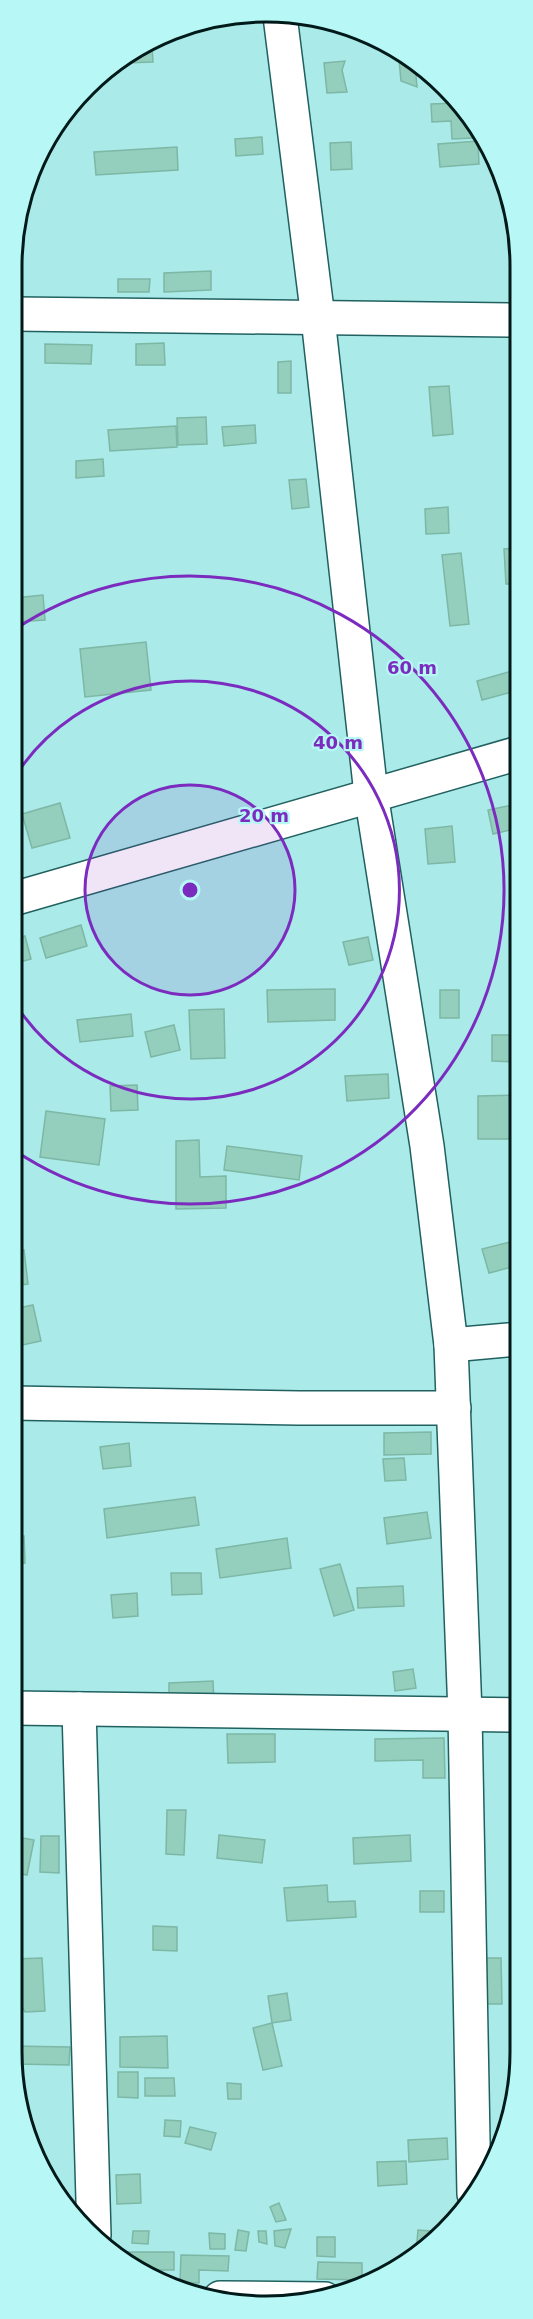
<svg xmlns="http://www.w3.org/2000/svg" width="533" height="2319" font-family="'DejaVu Sans',sans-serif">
<rect width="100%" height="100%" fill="#aaeae9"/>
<g fill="#94cebd" stroke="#7db7a5" stroke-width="1.5">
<polygon points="152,45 153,62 125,63 125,58"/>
<polygon points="408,59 415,64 417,87 401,81 399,60"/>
<polygon points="345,61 342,70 347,92 327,93 324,63"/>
<polygon points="458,103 474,125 474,138 452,139 451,121 432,122 431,104"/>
<polygon points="262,137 263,154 236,156 235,139"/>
<polygon points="478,141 479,164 440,167 438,144"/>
<polygon points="351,142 352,169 331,170 330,143"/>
<polygon points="177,147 178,170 96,175 94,152"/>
<polygon points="211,271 211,290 164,292 164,273"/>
<polygon points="118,279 150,279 149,292 118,292"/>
<polygon points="164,343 165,365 136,365 136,344"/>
<polygon points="45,344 92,345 91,364 45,363"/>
<polygon points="291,361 291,393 278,393 278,362"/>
<polygon points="449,386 453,434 433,436 429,387"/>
<polygon points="206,417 207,444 178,445 177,418"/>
<polygon points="255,425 256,443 224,446 222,427"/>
<polygon points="176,426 177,447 110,451 108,430"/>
<polygon points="103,459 104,476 76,478 76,461"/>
<polygon points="306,479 309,507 292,509 289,480"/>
<polygon points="448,507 449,533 426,534 425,509"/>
<polygon points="519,548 519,584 506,584 504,549"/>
<polygon points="461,553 469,624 450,626 442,555"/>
<polygon points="43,595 45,620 14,622 14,598"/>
<polygon points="146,642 151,690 85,697 80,649"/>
<polygon points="519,669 519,690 482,700 477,681"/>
<polygon points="60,803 70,838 32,848 22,814"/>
<polygon points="517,804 519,828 493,834 488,810"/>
<polygon points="452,826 455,862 428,864 425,829"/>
<polygon points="81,925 87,946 46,958 40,938"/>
<polygon points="25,936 31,959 13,964 13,939"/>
<polygon points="368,937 373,960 349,965 343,942"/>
<polygon points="335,989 335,1020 268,1022 267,990"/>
<rect x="440" y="990" width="19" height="28"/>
<polygon points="224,1009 225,1058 191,1059 189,1010"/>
<polygon points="131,1014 133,1036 80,1042 77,1020"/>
<polygon points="174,1025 180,1050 151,1057 145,1032"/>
<polygon points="492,1035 519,1035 519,1062 492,1061"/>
<polygon points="388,1074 389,1098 347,1101 345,1076"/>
<polygon points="137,1085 138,1110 111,1111 110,1086"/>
<polygon points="519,1095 519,1139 478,1139 478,1096"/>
<polygon points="46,1111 105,1119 99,1165 40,1157"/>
<polygon points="199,1140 200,1177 226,1176 226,1208 176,1209 176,1141"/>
<polygon points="227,1146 302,1156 299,1180 224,1170"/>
<polygon points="510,1242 516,1266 489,1273 482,1249"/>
<polygon points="24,1250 28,1284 13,1286 13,1252"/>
<polygon points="33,1305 41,1341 13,1347 13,1309"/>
<polygon points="431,1432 431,1454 384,1455 384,1433"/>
<polygon points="129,1443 131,1466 103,1469 100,1447"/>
<polygon points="404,1458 406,1480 385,1481 383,1459"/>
<polygon points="195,1497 199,1525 107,1538 104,1509"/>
<polygon points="427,1512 431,1538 387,1544 384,1518"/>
<polygon points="13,1536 24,1536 25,1563 13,1564"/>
<polygon points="287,1538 291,1568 220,1578 216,1549"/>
<polygon points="340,1564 354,1610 334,1616 320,1569"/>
<polygon points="171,1573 201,1573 202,1594 172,1595"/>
<polygon points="403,1586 404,1606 358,1608 357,1588"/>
<polygon points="137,1593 138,1616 113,1618 111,1595"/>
<polygon points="413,1669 416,1688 395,1691 393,1672"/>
<polygon points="213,1681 214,1703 169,1704 169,1683"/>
<polygon points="227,1734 275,1734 275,1762 228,1763"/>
<polygon points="444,1738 445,1778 423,1778 423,1760 375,1761 375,1739"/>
<polygon points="167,1810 186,1810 184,1855 166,1854"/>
<polygon points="219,1835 265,1840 262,1863 217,1858"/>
<polygon points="410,1835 411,1861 354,1864 353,1838"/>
<polygon points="12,1836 34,1840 27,1875 12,1872"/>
<polygon points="41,1836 59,1836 59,1873 40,1872"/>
<polygon points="327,1885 328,1902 355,1901 356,1917 287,1921 284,1888"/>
<rect x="420" y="1891" width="24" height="21"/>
<polygon points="153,1926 177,1927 177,1951 153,1950"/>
<polygon points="42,1958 45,2011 25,2012 12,1991 12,1959"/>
<polygon points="482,1958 501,1958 502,2004 484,2004"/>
<polygon points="287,1993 291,2020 272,2023 268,1996"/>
<polygon points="272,2023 282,2066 263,2070 253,2028"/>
<polygon points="167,2036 168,2068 120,2067 120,2037"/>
<polygon points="12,2046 70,2047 69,2065 14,2064"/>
<polygon points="118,2072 138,2072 138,2098 118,2097"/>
<polygon points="145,2078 174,2078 175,2096 145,2096"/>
<polygon points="227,2083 241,2084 241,2099 228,2099"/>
<polygon points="165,2120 181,2121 180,2137 164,2136"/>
<polygon points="190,2127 216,2133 211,2150 185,2143"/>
<polygon points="447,2138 448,2159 409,2162 408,2140"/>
<polygon points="406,2161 407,2184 378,2186 377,2162"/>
<polygon points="140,2174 141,2203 117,2204 116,2175"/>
<polygon points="279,2203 286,2220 276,2222 270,2207"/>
<polygon points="291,2229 285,2248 275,2246 274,2231"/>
<polygon points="238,2230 249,2232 246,2251 235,2250"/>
<polygon points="418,2230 431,2231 432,2242 423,2252 416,2252"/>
<polygon points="133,2231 149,2231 148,2244 132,2243"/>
<polygon points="258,2231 266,2231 267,2244 259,2242"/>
<polygon points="209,2233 225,2234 225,2249 210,2249"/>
<polygon points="317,2237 335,2237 335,2257 317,2256"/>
<polygon points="124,2252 174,2252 174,2270 140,2270 125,2258"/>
<polygon points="181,2255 229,2256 228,2271 199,2270 199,2283 180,2282"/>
<polygon points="318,2262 362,2263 362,2280 317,2279"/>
</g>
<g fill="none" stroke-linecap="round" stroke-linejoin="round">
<defs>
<g id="minor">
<polyline points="280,16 318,318 371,794 427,1146 451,1345 465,1714 474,2194"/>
<polyline points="14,314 519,320"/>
<polyline points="13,899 519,753"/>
<polyline points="451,1345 519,1339"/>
<polyline points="13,1403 299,1408 454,1408"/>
<polyline points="12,1708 519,1715"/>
<polyline points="79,1709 94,2235"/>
<polyline points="220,2298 325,2299"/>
</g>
</defs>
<use href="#minor" stroke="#206160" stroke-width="36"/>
<use href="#minor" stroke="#fff" stroke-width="33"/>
</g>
<circle cx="190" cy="890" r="105" fill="#7b2cbf" fill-opacity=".12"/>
<g fill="none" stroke="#7b2cbf" stroke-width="3">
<circle cx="190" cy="890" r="105"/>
<path d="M14 778A209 209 0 1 1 14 1002"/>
<path d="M14 630A314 314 0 1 1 14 1150"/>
</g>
<path d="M0 0H533V2319H0ZM266 22H266A244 244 0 0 1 510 266V2052A244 244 0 0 1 266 2296H266A244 244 0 0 1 22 2052V266A244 244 0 0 1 266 22Z" fill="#b7f8f6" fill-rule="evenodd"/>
<path fill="none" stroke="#001919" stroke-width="3" d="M266 22H266A244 244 0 0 1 510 266V2052A244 244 0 0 1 266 2296H266A244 244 0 0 1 22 2052V266A244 244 0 0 1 266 22Z"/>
<circle cx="190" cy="890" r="9" fill="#7b2cbf" stroke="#b7f8f6" stroke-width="3"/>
<g font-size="18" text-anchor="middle" font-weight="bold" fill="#7b2cbf" stroke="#b7f8f6" stroke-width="4.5" stroke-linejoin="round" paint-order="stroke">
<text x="412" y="674">60 m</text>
<text x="338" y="749">40 m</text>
<text x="264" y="822">20 m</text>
</g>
</svg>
